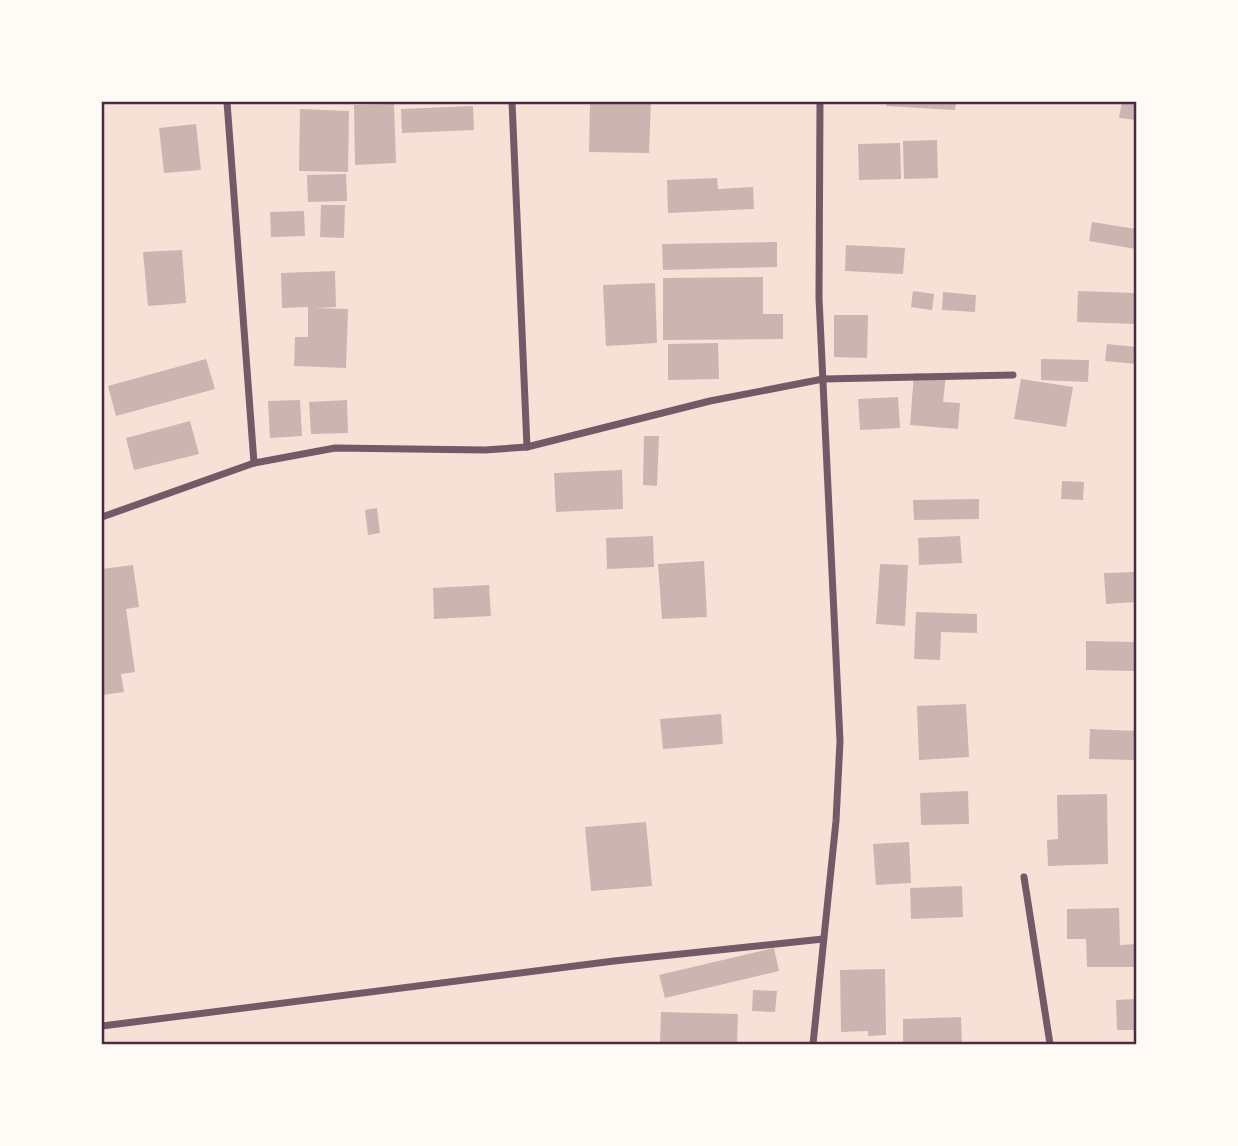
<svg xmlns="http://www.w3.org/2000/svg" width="1238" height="1146" font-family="'PT Sans',sans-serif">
<rect width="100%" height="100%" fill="#f7e1d7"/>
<g fill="#ccb4b1">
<polygon points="590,102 651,102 649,153 589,152"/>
<polygon points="887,102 956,102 955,110 886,106"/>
<polygon points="1122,102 1136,102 1136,120 1119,118"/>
<polygon points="394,104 396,163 355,165 354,105"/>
<polygon points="473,106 474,130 402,133 401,109"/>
<polygon points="300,109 349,111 348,172 299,171"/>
<polygon points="196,124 201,170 164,173 159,128"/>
<polygon points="937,140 938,178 904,179 903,141"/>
<polygon points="900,143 901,179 859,180 858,144"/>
<polygon points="346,174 347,201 308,202 307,175"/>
<polygon points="717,178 718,189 753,187 754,209 668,213 667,180"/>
<polygon points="321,205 345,205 344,238 320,237"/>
<polygon points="304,211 305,236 271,237 270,212"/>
<polygon points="1092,222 1136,229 1136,249 1089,241"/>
<polygon points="777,242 777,267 663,270 662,244"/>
<polygon points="846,245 905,248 903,274 845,271"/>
<polygon points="182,250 186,303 148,306 143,252"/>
<polygon points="335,271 336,307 315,308 348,309 346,368 294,366 295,337 308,337 308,307 282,308 281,273"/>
<polygon points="763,277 763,314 783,314 783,339 663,340 663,278"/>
<polygon points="655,283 657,343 606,346 603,285"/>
<polygon points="913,291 934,294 932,310 911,307"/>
<polygon points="1078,291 1136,293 1136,324 1077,322"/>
<polygon points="943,292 976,295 975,312 942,310"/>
<polygon points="834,315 868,315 867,358 834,357"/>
<polygon points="718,343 719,379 668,380 668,344"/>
<polygon points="1107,344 1136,347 1136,364 1105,361"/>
<polygon points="206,359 215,389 116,416 108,386"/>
<polygon points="1041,359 1089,360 1088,382 1041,380"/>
<polygon points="914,373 946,375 943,402 960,403 958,429 910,425"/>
<polygon points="1021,379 1073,387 1066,427 1014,419"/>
<polygon points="898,397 900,428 860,430 858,399"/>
<polygon points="300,400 302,436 270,438 268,401"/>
<polygon points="347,400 348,433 311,434 309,402"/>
<polygon points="190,421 199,454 134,470 126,438"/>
<polygon points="644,436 659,436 657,486 643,485"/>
<polygon points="622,470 623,509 556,512 554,473"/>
<polygon points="1062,481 1084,482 1083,500 1061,499"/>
<polygon points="979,499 979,519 914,520 913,500"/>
<polygon points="377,508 380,533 368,535 365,510"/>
<polygon points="653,536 654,567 607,569 606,538"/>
<polygon points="960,536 962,563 919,565 918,538"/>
<polygon points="704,561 707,617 662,619 658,564"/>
<polygon points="880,564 908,565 905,626 876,624"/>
<polygon points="133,565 139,607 126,609 135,672 121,674 124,692 102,695 102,569"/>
<polygon points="1136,572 1136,602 1106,604 1104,573"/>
<polygon points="489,585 491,616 434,619 433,588"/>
<polygon points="916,612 977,614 977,633 941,632 940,660 914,659"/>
<polygon points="1086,641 1136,642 1136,671 1086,670"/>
<polygon points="966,704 969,757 919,760 917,706"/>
<polygon points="721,714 723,744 663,749 660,719"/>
<polygon points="1090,729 1136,731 1136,760 1089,759"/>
<polygon points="968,791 969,824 921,825 920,793"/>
<polygon points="1107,794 1108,864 1048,866 1047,840 1058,839 1057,795"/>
<polygon points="646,822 652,886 591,891 585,827"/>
<polygon points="909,842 911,883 876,885 873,844"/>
<polygon points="962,886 963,917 911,919 910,888"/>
<polygon points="1119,908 1120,945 1136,944 1136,967 1087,967 1086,939 1067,939 1067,909"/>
<polygon points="774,948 779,971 665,998 659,975"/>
<polygon points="885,969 886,1035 868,1036 868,1031 841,1032 840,970"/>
<polygon points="753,990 777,991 775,1012 752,1011"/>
<polygon points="1136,999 1136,1030 1117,1030 1116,1000"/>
<polygon points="661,1012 738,1014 737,1044 660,1044"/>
<polygon points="961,1017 962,1044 903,1044 903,1019"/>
</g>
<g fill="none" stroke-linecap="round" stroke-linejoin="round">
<g stroke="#755966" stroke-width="7">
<polyline points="227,102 254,463"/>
<polyline points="512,102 527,447"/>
<polyline points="102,517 254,463 335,448 485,450 527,447 710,401 823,379 1013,375"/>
<polyline points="1024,877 1050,1044"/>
<polyline points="102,1026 614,961 823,939"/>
<polyline points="813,1044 836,821 840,741 819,298 820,102"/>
</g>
</g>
<rect width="1238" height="1146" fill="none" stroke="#fffaf5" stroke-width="206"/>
<rect x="103" y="103" width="1032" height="940" fill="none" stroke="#4a2c40" stroke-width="2.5"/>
</svg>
